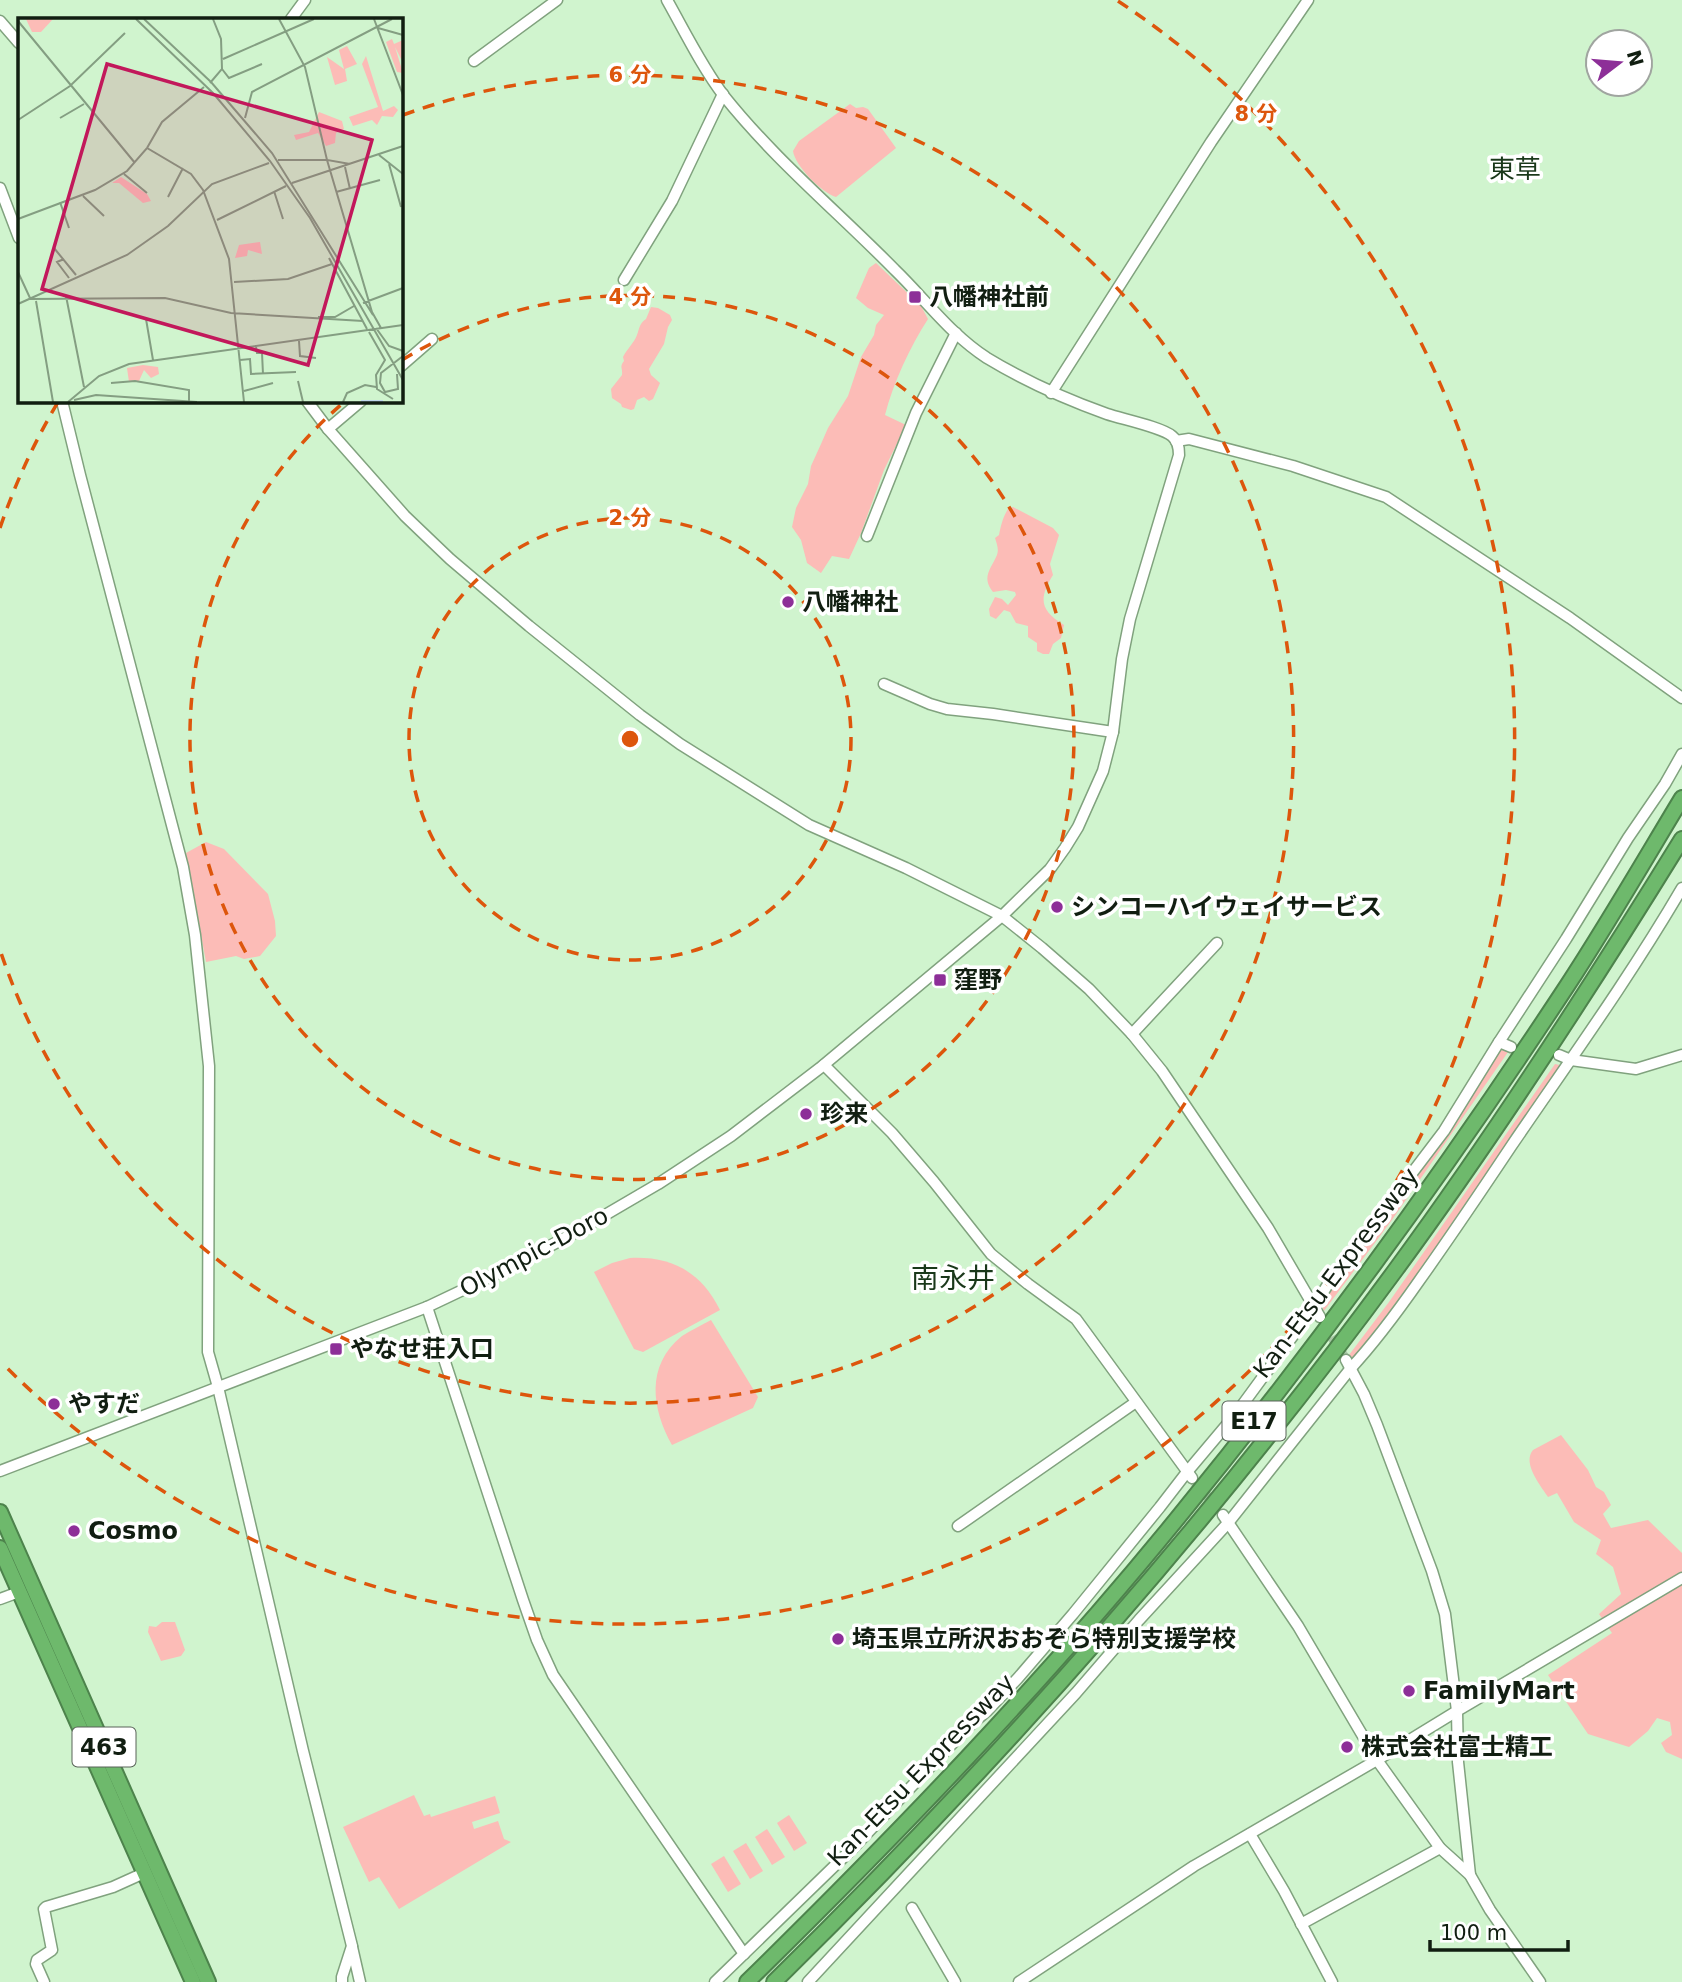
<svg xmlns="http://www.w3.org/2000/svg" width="1682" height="1982" font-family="'DejaVu Sans','Noto Sans JP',sans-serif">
<rect width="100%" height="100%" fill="#d0f4ce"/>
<g fill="#fcbcb7">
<path d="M 850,104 L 856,108 L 863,107 L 868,109 L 896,148 L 836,197 C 822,193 795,166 793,151 L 799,141 Z"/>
<path d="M 876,263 L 921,306 L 928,319 C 910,347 893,383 885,415 L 906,425 L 884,470 L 861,533 L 849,559 L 832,556 L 821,573 L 807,563 L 801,540 L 792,527 L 796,508 L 808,484 L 811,466 L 821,444 L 828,428 L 848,396 L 861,357 L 874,335 L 876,325 L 884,315 L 868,308 L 856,298 L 869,268 Z"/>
<path d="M 651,307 L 658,308 L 670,315 L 672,320 L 668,327 L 664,344 L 649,369 L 651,375 L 660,383 L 653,399 L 649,401 L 644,397 L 637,400 L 634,409 L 631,410 L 622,407 L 621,404 L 612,398 L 611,389 L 622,375 C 623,368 619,367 624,361 L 623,357 C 627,349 634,343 637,335 C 640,327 639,324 646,319 Z"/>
<path d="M 1013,507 L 1053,528 L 1059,535 L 1050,564 L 1053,575 C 1039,598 1039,610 1064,625 L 1061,638 L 1053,644 L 1049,654 L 1043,654 L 1037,651 L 1037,643 L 1028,637 L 1028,626 L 1016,623 L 1010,612 L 1004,610 L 996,619 L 990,616 L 989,609 L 995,597 L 1002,599 L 1008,605 L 1016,595 L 1015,592 L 1006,590 L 993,592 C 981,577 991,569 997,555 C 999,550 997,544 995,538 L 999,535 C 1001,525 1003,517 1008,509 Z"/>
<polygon points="206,842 224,849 268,894 275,921 276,936 260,956 244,959 236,956 206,962 186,853"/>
<polygon points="1502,1050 1508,1052 1392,1220 1324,1311 1321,1304 1324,1296 1498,1052"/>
<polygon points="1555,1064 1564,1066 1443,1239 1354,1359 1349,1355 1389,1302"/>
<path d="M 630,1258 C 672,1256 701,1272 720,1310 L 643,1352 L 634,1349 L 594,1272 L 612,1263 Z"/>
<path d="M 711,1320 L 758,1397 L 753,1408 L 672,1445 C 652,1409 645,1366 682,1336 C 691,1330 702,1325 711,1320 Z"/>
<path d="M 1561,1435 L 1588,1470 L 1596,1487 L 1604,1492 L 1611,1505 L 1603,1514 L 1611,1528 L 1648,1520 L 1682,1553 L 1682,1759 L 1666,1752 L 1661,1743 L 1672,1735 L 1670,1722 L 1657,1718 L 1648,1731 L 1629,1747 L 1588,1734 L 1548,1675 L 1612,1633 L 1599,1614 L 1621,1594 L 1613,1567 L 1596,1554 L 1601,1540 L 1574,1522 L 1557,1493 L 1548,1497 C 1540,1485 1522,1463 1533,1450 Z"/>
<polygon points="162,1622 175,1622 185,1650 181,1656 161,1661 148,1632 149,1626 156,1627"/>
<polygon points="414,1795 424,1816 430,1814 431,1817 495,1796 500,1813 472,1822 474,1829 498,1821 504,1839 511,1842 399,1909 379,1877 369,1882 343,1827"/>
<polygon points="789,1815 807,1843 794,1851 777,1823"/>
<polygon points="767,1829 785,1857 772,1865 755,1837"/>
<polygon points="746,1843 763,1871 750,1879 733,1851"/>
<polygon points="724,1856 741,1884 728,1892 711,1864"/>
</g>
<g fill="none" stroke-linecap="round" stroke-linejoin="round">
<g stroke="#aac9a8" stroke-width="10" stroke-dasharray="10 5" stroke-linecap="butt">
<polyline points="1324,1324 1346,1360"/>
<polyline points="1192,1478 1223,1515"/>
</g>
<defs>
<g id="minor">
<polyline points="291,19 305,0"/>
<polyline points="0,21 19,43"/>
<polyline points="474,61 557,0"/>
<polyline points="0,188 19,238"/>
<polyline points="624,280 672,201 723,94"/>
<polyline points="401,366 432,339"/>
<polyline points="1051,393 1211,142 1308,0"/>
<polyline points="62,401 80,475 183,867 195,935 209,1066 208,1352 218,1387 303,1751 352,1946 342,1977 342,1982"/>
<polyline points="307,401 328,429 405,516 450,559 529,626 640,715 680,744 809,825 906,868 1002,916 1042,948 1089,989 1132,1034 1162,1071 1268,1228 1320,1317"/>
<polyline points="328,429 361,401"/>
<polyline points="1176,441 1189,439 1293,466 1386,497 1570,618 1682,698"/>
<polyline points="867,536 916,413 956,333"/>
<polyline points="884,684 930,704 947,709 993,714 1113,732"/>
<polyline points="1132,1034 1217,943"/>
<polyline points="1499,1042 1511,1047"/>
<polyline points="1559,1055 1571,1060 1636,1069 1682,1055"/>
<polyline points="824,1065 892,1133 934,1182 991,1254 1028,1284 1076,1319 1192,1478"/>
<polyline points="427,1307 523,1600 537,1640 553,1675 744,1954"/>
<path d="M 0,1471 L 427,1307 L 507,1269 L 576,1232 L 658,1184 L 731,1136 L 820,1068 L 1002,916 L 1050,869 L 1065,848 L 1078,827 L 1103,771 L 1113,732 L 1122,659 L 1130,619 L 1179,455 C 1179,447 1178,441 1172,436 C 1161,427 1122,419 1107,414 C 1065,399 1025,381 987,358 C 951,335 925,299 895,270 C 838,212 775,160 724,96 C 702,67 685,32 667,0"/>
<polyline points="1223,1515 1298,1626 1377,1760 1440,1848 1470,1875 1490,1910 1540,1982"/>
<polyline points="958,1526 1136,1402"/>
<polyline points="0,1599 19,1592"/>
<polyline points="1250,1834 1284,1891 1332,1982"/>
<polyline points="1470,1875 1458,1762 1457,1711 1682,1578"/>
<polyline points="912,1908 955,1982"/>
<polyline points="1301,1924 1440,1848"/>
<polyline points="352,1947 360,1982"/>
<polyline points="44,1982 36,1964 37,1960 52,1950 44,1909 46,1907 113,1887 144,1873"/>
<polyline points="715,1982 854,1847 968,1727 987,1711 1018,1678 1073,1614 1160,1507 1187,1472 1235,1415 1314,1307 1330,1281 1444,1131 1499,1042 1566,939 1628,838 1665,784 1682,754"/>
<path d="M 808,1982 L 1076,1693 L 1139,1620 L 1228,1523 L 1351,1368 C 1376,1341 1398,1311 1419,1281 C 1451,1236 1482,1190 1512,1145 C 1570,1060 1630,977 1682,888"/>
<polyline points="1019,1982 1194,1866 1377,1760 1457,1711 1445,1614 1432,1571 1377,1425 1364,1394 1346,1360"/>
</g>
<g id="highway">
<polyline points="0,1512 208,1982"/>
<polyline points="0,1548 193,1982"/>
<path d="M 747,1982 C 897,1835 1043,1683 1176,1520 C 1316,1349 1446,1170 1567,986 C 1607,925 1644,861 1682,798"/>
<path d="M 774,1982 C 1000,1760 1210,1523 1397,1268 C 1499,1129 1592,985 1682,839"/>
</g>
</defs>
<use href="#minor" stroke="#80a27e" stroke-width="13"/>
<use href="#highway" stroke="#4d834c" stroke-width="18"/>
<use href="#minor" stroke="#fff" stroke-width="10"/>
<use href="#highway" stroke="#6eb96c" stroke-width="14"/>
</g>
<g fill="none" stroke="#dd560c" stroke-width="3.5" stroke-dasharray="12 9">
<circle cx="630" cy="739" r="221"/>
<path d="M402 360A442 442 0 1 1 343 403"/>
<path d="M0 528A664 664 0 0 1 58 402M403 115A664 664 0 1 1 0 950"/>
<path d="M1118 1A885 885 0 1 1 4 1365"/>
</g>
<g fill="#8d2f98" stroke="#fff" stroke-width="2.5">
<rect x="908" y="290" width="14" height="14" rx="3.5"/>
<circle cx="788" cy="602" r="7"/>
<circle cx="1057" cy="907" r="7"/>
<rect x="933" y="973" width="14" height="14" rx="3.5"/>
<circle cx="806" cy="1114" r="7"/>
<rect x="329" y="1342" width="14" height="14" rx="3.5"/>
<circle cx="54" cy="1404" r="7"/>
<circle cx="74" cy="1531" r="7"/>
<circle cx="838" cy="1639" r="7"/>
<circle cx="1409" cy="1691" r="7"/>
<circle cx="1347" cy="1747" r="7"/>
</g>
<g text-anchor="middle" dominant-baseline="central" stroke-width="7" stroke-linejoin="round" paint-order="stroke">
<g fill="#fff" stroke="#586258" stroke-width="2">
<rect x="1222.5" y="1401.5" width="63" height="39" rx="5"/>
<rect x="72.5" y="1727.5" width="63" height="39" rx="5"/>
</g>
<g font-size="23" font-weight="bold" fill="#111e11">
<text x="1254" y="1421">E17</text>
<text x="104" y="1747">463</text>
</g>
<g font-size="24" font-weight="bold" fill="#111e11" stroke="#fff" text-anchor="start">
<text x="929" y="297">八幡神社前</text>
<text x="802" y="602">八幡神社</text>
<text x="1071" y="907">シンコーハイウェイサービス</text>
<text x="954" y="980">窪野</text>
<text x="820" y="1114">珍来</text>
<text x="350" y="1349">やなせ荘入口</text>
<text x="68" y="1404">やすだ</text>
<text x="88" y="1531">Cosmo</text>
<text x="852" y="1639">埼玉県立所沢おおぞら特別支援学校</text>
<text x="1423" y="1691">FamilyMart</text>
<text x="1361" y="1747">株式会社富士精工</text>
</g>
<g font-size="24" fill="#111e11" stroke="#fff">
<text transform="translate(534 1252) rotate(-28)">Olympic-Doro</text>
<text transform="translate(1336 1273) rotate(-53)">Kan-Etsu Expressway</text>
<text transform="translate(921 1770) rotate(-46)">Kan-Etsu Expressway</text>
</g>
<g font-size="26" fill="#1a381a" stroke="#fff">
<text x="1515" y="169">東草</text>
</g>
<g font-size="28" fill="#1a381a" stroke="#fff">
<text x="953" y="1278">南永井</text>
</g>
</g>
<g transform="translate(18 18)">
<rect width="385" height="385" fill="#d0f4ce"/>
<path d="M 3,1 L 35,1 L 23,14 L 14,14 L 8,1 ZM 374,21 L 376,26 L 385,22 L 385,45 L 377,29 L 385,55 L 379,54 L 372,35 L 368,24 ZM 329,28 L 339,46 L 327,51 L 329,63 L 317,67 L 309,39 L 326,51 L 321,32 ZM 348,38 L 365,93 L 376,88 L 380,92 L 375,99 L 364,98 L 359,107 L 354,102 L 335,108 L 331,99 L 360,89 L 344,46 ZM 301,94 L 324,103 L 326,111 L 318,115 L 317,125 L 308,128 L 300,115 L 278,122 L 276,117 L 291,114 ZM 103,159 L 129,176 L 133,183 L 125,185 L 101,165 L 94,165 ZM 242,224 L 244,236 L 230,232 L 229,238 L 217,240 L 221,227 ZM 125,347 L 140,349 L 141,356 L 133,360 L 126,352 L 121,363 L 111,364 L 109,350 Z" fill="#fcbcb7"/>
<path fill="none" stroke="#bbcff5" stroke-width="3.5" d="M 343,384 L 365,384"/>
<path fill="none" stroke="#849e82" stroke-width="2" d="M 118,1 L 195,75 L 252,143 L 292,200 L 385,362M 126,1 L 193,64 L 254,135 L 355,297M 261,1 L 287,49 L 309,142 L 332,146M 356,1 L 385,77M 0,3 L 117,145M 360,10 L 385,17M 205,41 L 296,1M 204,51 L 211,60 L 244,46M 192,65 L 204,51 L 203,21 L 195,1M 42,100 L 66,86M 227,100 L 234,74 L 374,1M 0,102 L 52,68 L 107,15M 129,130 L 144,104 L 186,69M 361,137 L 385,156M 260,142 L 309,142 L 354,294 L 363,310M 371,146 L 383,189M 327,149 L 332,171M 106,156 L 129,175M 274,165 L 385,128M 256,173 L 265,201M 318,174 L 362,162M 65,178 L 86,198M 150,179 L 165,150M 42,184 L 51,210M 0,201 L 77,172 L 109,153 L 129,130 L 173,156 L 185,172 L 211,241 L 226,384M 199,202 L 268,168M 36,230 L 58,257M 311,240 L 349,311M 46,241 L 39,244 L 51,260M 0,254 L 12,280M 216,264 L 270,261 L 314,246M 48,278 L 66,369M 12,281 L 147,280 L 213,295 L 345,303M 18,283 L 35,384M 345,285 L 385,270M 0,286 L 109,237 L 150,208 L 194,166 L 251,145M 300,299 L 317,299 L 336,288M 128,301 L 135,342M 358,310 L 371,328 L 385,333M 351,314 L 367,342 L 358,357 L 359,371 L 375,381M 281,323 L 282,338 L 298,340M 238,329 L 239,335 L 244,335 L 245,356M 222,342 L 232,341 L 233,356 L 278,354M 379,356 L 380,371 L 367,374 L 362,365 L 363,355 L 385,338M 280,363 L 285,384M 93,365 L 117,363 L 171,372 L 171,383M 226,373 L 255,365M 56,382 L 78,377 L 179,384M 50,384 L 81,358 L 111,346 L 385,307M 325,384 L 329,375 L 347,367 L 358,369"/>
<path fill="#c2185b" fill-opacity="0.15" stroke="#c2185b" stroke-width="3.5" d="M 89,46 L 354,122 L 290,347 L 24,271 Z"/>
<rect width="385" height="385" fill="none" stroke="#111e11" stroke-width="3.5"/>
</g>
<circle cx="630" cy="739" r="10" fill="#dd560c" stroke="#fff" stroke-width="3.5"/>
<g font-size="21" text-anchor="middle" font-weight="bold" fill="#dd560c" stroke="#fff" stroke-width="7" stroke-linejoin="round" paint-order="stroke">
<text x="630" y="82">6 分</text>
<text x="1256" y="121">8 分</text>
<text x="630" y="304">4 分</text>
<text x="630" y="525">2 分</text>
</g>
<g transform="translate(1619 63) rotate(74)"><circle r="33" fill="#ffffff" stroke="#a0a5a0" stroke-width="2"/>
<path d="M0-5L12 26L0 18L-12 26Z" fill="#8d2f98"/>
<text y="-10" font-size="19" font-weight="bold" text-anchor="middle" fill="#111e11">N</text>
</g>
<path d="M1430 1940v10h138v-10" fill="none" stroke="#111e11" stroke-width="3.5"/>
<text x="1440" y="1940" font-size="21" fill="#111e11" stroke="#ffffff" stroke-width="5" paint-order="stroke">100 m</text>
</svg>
